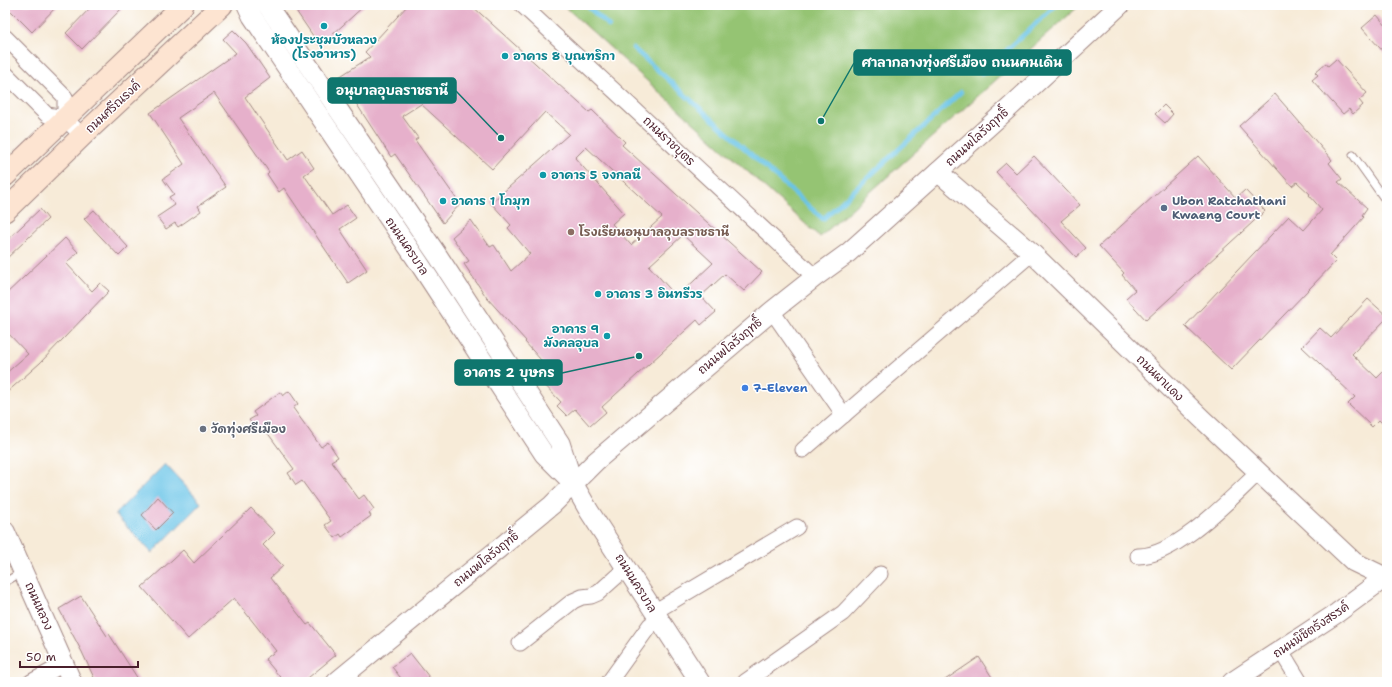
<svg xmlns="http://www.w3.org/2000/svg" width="1392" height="687" font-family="'Shantell Sans','Playpen Sans Thai',sans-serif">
<rect width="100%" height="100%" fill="#fff"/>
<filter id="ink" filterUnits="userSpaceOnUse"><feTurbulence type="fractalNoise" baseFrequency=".025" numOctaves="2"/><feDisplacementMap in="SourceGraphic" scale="8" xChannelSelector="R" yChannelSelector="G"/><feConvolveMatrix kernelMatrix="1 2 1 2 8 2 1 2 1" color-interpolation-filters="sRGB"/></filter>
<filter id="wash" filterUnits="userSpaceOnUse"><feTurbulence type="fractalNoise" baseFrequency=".012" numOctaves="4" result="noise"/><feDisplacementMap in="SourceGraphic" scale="16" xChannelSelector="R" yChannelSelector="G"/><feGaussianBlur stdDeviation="0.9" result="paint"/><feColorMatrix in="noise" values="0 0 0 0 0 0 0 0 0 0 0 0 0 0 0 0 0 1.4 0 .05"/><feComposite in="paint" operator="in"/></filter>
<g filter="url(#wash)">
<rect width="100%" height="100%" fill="#f7ebd8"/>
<polygon fill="#95c473" stroke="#70724f" points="563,5 1080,5 820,237"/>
<polygon fill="#69c4e7" stroke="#5a7289" points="165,464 201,503 152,553 115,514"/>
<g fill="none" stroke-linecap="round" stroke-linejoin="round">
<g stroke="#69c4e7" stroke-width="4.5">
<polyline points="586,5 609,26"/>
<polyline points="633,48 823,219 961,92"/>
<polyline points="982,73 1056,5"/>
</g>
</g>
<g id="blocks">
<g fill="#e6b0cb" fill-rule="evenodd">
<polygon points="5,5 58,5 32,32"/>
<polygon points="93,5 125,5 82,49 66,33"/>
<polygon points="292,5 365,5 320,46"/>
<path d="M 408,5 L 471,5 L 589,112 L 592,110 L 625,142 L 622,145 L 762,272 L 744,291 L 725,274 L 701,296 L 716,312 L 701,325 L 697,320 L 602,407 L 606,412 L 590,426 L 575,409 L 567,416 L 557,406 L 561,402 L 538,378 L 548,368 L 525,342 L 526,341 L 487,298 L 464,264 L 469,261 L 452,237 L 471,220 L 490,247 L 494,245 L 511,271 L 530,254 L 508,228 L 511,225 L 491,203 L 569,134 L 545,112 L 492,169 L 421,104 L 402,116 L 418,138 L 415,140 L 460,204 L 443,223 L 395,154 L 391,157 L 339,77 L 370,57 L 365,52 ZM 586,147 L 662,217 L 631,245 L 612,224 L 624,213 L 575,158 ZM 683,235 L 713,263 L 677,297 L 649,266 Z"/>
<polygon points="1377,15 1387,27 1387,56 1362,28"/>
<polygon points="233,30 246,43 270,78 245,97 288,160 302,150 314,168 304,175 332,215 347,205 356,218 340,229 367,270 348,283 284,188 279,192 267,174 269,172 214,93 178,118 226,187 198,206 201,211 178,227 175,223 166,229 157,217 175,205 169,197 174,194 163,179 184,164 150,113 236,53 223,39"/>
<polygon points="1336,59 1367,93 1359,100 1363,105 1353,114 1349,109 1343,114 1312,80 1318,75 1315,72 1326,63 1328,66"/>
<polygon points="1275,94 1332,160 1329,163 1342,179 1338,182 1367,208 1362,215 1364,217 1330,255 1336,261 1231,370 1185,326 1289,216 1304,230 1322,210 1309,195 1310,194 1297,182 1292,186 1239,126"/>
<polygon points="1164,105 1173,114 1165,123 1155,114"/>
<polygon points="1034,156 1080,205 1061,221 1086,248 1076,257 996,172 1006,163 1016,173"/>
<polygon points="1198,156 1236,198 1245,190 1265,211 1146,320 1126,298 1135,290 1122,275 1124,273 1099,246"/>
<polygon points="40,209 48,219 5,260 5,242"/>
<polygon points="94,210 128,247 119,256 84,219"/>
<polygon points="65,238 78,252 66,263 92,291 100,283 109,291 40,363 5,394 5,374 28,354 5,330 5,295"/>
<polygon points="1368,299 1387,316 1387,318 1352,354 1377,378 1387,368 1387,428 1379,420 1372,427 1348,404 1355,397 1302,347 1320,328 1331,338"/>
<polygon points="289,391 298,404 293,408 321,447 328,442 338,457 331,461 359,499 364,495 374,509 369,513 371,516 342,537 340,534 335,538 325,525 331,521 302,481 296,485 288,473 294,469 264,428 258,432 249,420 256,416 253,412 280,392 283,396"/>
<polygon points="158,497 173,513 156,530 142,515"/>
<polygon points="251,508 275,533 263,545 283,566 270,578 307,625 310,623 336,655 303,682 284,682 265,659 276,651 234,598 188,639 142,587 183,550 194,563"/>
<polygon points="81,596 107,636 109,634 140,682 96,682 82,652 59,609"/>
<polygon points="410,653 433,682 404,682 392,667"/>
<polygon points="979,657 995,682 942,682"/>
</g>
</g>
</g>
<g filter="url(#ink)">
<use href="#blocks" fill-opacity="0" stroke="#a08582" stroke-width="1"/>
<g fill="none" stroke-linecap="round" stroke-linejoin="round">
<defs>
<g id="service">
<polyline points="1353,155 1383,197"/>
<polyline points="5,582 22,572"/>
</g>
<g id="minor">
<polyline points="522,5 815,277"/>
<polyline points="5,37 65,97 65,118"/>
<polyline points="5,73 47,115 65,118 82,136"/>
<polyline points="772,311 844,415"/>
<polyline points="803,450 1032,253"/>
<path d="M 1138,556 C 1176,557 1232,497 1259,472"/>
<polyline points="654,612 797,527"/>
<polyline points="520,643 573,601 582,597 591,596 598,593 626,568"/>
<polyline points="1281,651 1300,682"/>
<polyline points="31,682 64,664"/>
<polyline points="609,682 650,625 658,619"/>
<polyline points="745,682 843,613 880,574"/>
</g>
<g id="tertiary">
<polyline points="247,5 252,16 421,266 544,454 569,479"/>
<polyline points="267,5 438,256 556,437 560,443 573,483 589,511 700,682"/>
<polyline points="938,172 1032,253 1201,418 1354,562 1387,578"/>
<polyline points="5,531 72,682"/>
<polyline points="336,682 552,505 596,461 772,311 815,277 848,253 1009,108 1120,5"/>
<polyline points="1232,682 1337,613 1387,576"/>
</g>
<g id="secondary">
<polyline points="5,176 183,5"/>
<polyline points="5,211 82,136 222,5"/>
</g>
</defs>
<use href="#service" stroke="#a08582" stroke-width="9"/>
<use href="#minor" stroke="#a08582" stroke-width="17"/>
<use href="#tertiary" stroke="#a08582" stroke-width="21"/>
<use href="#secondary" stroke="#a08582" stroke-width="23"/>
<use href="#service" stroke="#fff" stroke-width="7"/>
<use href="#minor" stroke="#fff" stroke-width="15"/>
<use href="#tertiary" stroke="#fff" stroke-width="19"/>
<use href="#secondary" stroke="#fde4d1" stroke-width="21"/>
</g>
</g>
<g fill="#0f9aa8" stroke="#fff" stroke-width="1.5">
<circle cx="324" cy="26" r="4"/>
<circle cx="505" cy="56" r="4"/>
<circle cx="543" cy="175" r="4"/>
<circle cx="443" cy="201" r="4"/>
<circle cx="598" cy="294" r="4"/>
<circle cx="607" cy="336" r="4"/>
</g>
<circle fill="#5c6f8a" stroke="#fff" stroke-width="1.5" cx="1164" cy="208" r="4"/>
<circle fill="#8d6e63" stroke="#fff" stroke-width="1.5" cx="571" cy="232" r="4"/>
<circle fill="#3f7fe0" stroke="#fff" stroke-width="1.5" cx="745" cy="388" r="4"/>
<circle fill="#6b7280" stroke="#fff" stroke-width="1.5" cx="203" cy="429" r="4"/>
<g text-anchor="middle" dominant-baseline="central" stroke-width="3" stroke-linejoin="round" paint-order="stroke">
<g font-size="12" font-weight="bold" fill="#0d838f" stroke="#fff" text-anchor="start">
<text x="324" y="40" text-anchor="middle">ห้องประชุมบัวหลวง<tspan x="324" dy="14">(โรงอาหาร)</tspan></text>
<text x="513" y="56">อาคาร 8 บุณฑริกา</text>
<text x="551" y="175">อาคาร 5 จงกลนี</text>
<text x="451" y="201">อาคาร 1 โกมุท</text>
<text x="606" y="294">อาคาร 3 อินทรีวร</text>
<text x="599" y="329" text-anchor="end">อาคาร 9<tspan x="599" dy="14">มังคลอุบล</tspan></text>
</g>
<g font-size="12" fill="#4a1f2b" stroke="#fff">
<text transform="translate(113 107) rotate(-43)">ถนนศรีณรงค์</text>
<text transform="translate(977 137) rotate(-42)">ถนนพโลรังฤทธิ์</text>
<text transform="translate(669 141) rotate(43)">ถนนราชบุตร</text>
<text transform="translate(407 246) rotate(56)">ถนนนครบาล</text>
<text transform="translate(730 346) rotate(-40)">ถนนพโลรังฤทธิ์</text>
<text transform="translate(1160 378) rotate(44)">ถนนผาแดง</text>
<text transform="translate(486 559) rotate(-39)">ถนนพโลรังฤทธิ์</text>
<text transform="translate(636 583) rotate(58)">ถนนนครบาล</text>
<text transform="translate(39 606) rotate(66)">ถนนหลวง</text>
<text transform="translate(1311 630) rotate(-34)">ถนนพิชิตรังสรรค์</text>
</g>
<g font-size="12" font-weight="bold" fill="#4e5e75" stroke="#fff" text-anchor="start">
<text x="1172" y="201">Ubon Ratchathani<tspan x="1172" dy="14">Kwaeng Court</tspan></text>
</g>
<g font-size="12" font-weight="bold" fill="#785e54" stroke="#fff" text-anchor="start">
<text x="579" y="232">โรงเรียนอนุบาลอุบลราชธานี</text>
</g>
<g font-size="12" font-weight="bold" fill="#366cbe" stroke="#fff" text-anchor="start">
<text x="753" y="388">7-Eleven</text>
</g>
<g font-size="12" font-weight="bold" fill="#5b616d" stroke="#fff" text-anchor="start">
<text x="211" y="429">วัดทุ่งศรีเมือง</text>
</g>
</g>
<path fill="none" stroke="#0f766e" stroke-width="1.5" d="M821 121L854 63M501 138L456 91M639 356L562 373"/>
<g fill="#0f766e" stroke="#fff" stroke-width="1.5">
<circle cx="821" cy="121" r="4"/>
<circle cx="501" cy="138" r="4"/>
<circle cx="639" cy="356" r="4"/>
</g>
<g fill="#0f766e" stroke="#0f766e" stroke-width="1.5">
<rect x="854" y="50" width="217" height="25" rx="4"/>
<rect x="328" y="78" width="128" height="25" rx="4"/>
<rect x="455" y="360" width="107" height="25" rx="4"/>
</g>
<g font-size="13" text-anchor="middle" font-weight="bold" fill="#fff">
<text x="962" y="67">ศาลากลางทุ่งศรีเมือง ถนนคนเดิน</text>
<text x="392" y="95">อนุบาลอุบลราชธานี</text>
<text x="509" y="377">อาคาร 2 บุษกร</text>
</g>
<rect width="1392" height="687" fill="none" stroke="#fff" stroke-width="20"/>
<path d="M20 661v6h118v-6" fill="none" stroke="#4a1f2b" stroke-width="2"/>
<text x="26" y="661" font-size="12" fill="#4a1f2b" stroke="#ffffff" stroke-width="3" paint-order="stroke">50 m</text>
</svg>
